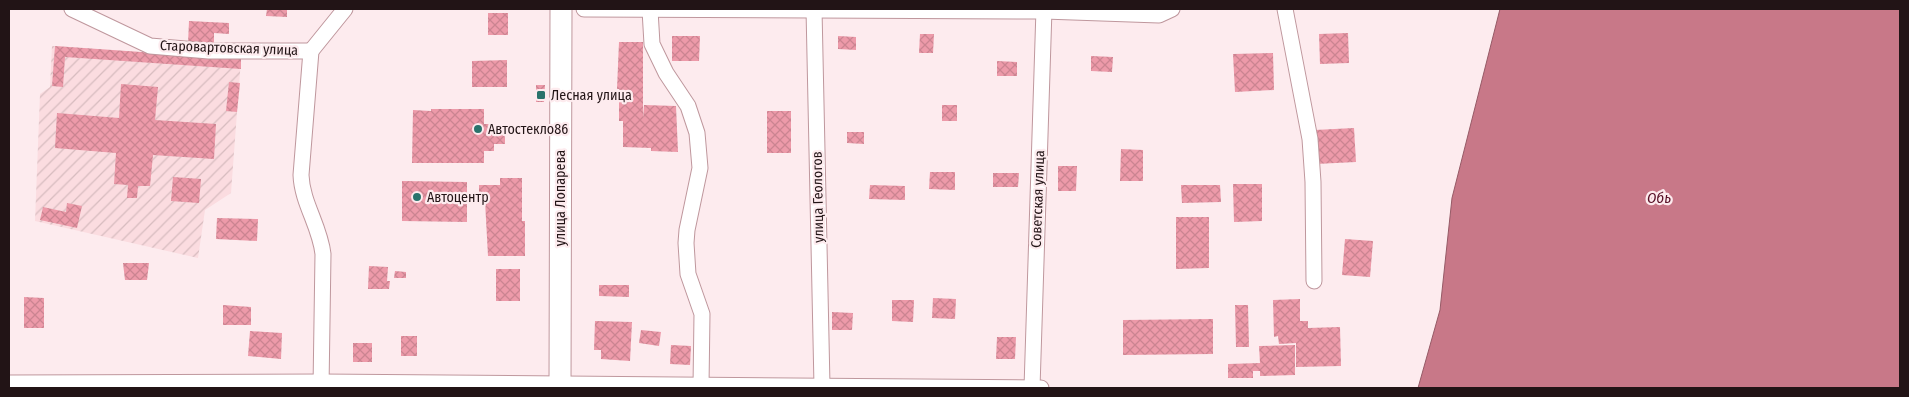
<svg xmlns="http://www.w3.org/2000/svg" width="1909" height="397" font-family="'Fira Sans Condensed',sans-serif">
<defs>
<pattern id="industrial-furrows" width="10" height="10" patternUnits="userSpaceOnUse" patternTransform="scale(1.25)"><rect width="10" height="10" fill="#fbdce0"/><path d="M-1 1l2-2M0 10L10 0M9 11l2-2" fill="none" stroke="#d7bcbf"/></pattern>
<pattern id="building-cross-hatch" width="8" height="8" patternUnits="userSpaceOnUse" patternTransform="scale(1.25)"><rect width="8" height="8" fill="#ed9aa9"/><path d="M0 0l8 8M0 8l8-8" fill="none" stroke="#cb8491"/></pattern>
</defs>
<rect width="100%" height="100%" fill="#fdebee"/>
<polygon fill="url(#industrial-furrows)" points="52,46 241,59 231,193 205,210 198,258 35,221 40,94 50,87"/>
<polygon fill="#c87888" stroke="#965a66" points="1500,9 1900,9 1900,388 1418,388 1440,310 1452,198"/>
<g fill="url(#building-cross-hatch)">
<polygon points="267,9 287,9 287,17 266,16"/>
<rect x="488" y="13" width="20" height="22"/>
<polygon points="189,21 229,23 229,34 214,33 214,45 188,44"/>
<polygon points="1348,33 1349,63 1320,64 1319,34"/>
<polygon points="920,34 934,34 933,53 919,53"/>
<polygon points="672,36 700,36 699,61 672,61"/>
<polygon points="838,36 856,37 856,50 838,49"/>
<polygon points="619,42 643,42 643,118 644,105 676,106 678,152 651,151 651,148 623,147 623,121 619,121 619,89 617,89"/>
<polygon points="55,46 241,59 241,69 65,57 63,87 52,86"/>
<polygon points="1273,53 1274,90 1235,92 1233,54"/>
<polygon points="1091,56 1113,57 1112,72 1091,71"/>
<polygon points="507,60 507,87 472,87 472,61"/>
<polygon points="997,61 1017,62 1017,76 997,76"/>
<polygon points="229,82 240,83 237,112 226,111"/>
<polygon points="121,84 158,87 155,120 216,124 214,159 153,155 150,186 138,186 137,198 127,198 128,185 114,184 116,153 55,148 57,113 119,118"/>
<polygon points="536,85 545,85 544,102 536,102"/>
<rect x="942" y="105" width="15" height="16"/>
<polygon points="431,109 484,109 484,124 495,124 495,133 505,133 505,144 494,144 494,151 484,151 484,163 412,163 413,110 431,111"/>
<rect x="767" y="111" width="24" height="42"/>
<polygon points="1354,128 1356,162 1316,164 1315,130"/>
<polygon points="847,132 864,132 864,144 847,143"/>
<polygon points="1121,149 1143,150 1143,181 1120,181"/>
<polygon points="1058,166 1077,166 1076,191 1058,191"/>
<polygon points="930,172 955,172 955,190 929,189"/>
<polygon points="993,173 1019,173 1018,187 993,187"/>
<polygon points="173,177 201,179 199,203 171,201"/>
<polygon points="500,178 522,178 522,221 525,221 525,256 488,256 485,201 479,201 479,185 500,185"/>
<polygon points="402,181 467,182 467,222 402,221"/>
<polygon points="1233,184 1262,184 1262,221 1234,222"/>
<polygon points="870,185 905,186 905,200 869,199"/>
<polygon points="1181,185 1220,185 1221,202 1182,203"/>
<polygon points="67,203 82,206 77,228 40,220 43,207 66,212"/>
<polygon points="1176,217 1209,217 1209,268 1176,269"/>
<polygon points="217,218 258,219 257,241 216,239"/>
<polygon points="1345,239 1373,241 1370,277 1342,275"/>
<polygon points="123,263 149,263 147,280 125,280"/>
<polygon points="369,266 388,267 387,281 390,281 389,289 368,289"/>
<rect x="496" y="269" width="24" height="32"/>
<polygon points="395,271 406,272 406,278 394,278"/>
<polygon points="599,285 629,285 629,297 599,296"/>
<polygon points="24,297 44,298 44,328 24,328"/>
<polygon points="933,298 956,299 955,319 932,318"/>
<polygon points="1300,299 1300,321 1308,321 1308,328 1340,327 1341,366 1296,367 1296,343 1279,344 1278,336 1274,337 1273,300"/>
<polygon points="892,300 914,300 913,322 892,321"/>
<polygon points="223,305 251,307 251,325 223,325"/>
<polygon points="1235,305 1248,305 1249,347 1236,347"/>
<polygon points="832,312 853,313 852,330 832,330"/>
<polygon points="1213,319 1213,354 1123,355 1123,320"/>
<polygon points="595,321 632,322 630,361 601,359 601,350 594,350"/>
<polygon points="641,330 661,332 659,346 639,343"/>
<polygon points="250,331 282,333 281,359 248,356"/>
<rect x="401" y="336" width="16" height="20"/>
<polygon points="997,337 1016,337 1015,359 996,359"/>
<rect x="353" y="343" width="19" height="19"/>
<polygon points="671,345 691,346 690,365 670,364"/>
<polygon points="1295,345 1295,375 1260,376 1260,371 1253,371 1253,378 1228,378 1228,364 1260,363 1259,346"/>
</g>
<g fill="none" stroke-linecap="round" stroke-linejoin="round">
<defs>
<g id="minor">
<polyline points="72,9 150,46 209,51 311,51"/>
<polyline points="584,9 1044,11 1159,15 1172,9"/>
<polyline points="814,9 822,386"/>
<polyline points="1285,9 1310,139 1313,182 1314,281"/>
<polyline points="650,10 652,44 666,73 688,106 697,133 700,168 687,230 686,243 688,274 702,314 701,386"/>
<path d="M 311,51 L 301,175 C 302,203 320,226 323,254 L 321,388"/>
<polyline points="311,51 345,9"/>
<polyline points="9,383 321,382 1041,388"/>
<polyline points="1032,388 1044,9"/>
</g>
<polyline id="secondary" points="560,388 561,9"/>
</defs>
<use href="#minor" stroke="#bf979d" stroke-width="17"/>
<use href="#secondary" stroke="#bf979d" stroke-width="23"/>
<use href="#minor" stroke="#fff" stroke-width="15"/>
<use href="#secondary" stroke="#fff" stroke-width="21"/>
</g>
<g fill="#2a736c" stroke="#fdebee" stroke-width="2">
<rect x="536" y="90" width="10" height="10" rx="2.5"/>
<circle cx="478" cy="129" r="5"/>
<circle cx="417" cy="197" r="5"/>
</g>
<g text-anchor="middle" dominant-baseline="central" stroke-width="4.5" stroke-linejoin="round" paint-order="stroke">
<g font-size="14" fill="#221416" stroke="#fdebee">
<text transform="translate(229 48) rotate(2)">Старовартовская улица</text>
<text transform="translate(818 197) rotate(-91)">улица Геологов</text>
<text transform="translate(560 198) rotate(-90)">улица Лопарева</text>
<text transform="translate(1038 199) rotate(-88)">Советская улица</text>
</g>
<g font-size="14" fill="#221416" stroke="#fdebee" text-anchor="start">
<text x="551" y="95">Лесная улица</text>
<text x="488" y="129">Автостекло86</text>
<text x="427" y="197">Автоцентр</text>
</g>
<g font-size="15" font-style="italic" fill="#580f26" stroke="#fdebee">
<text x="1659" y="198">Обь</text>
</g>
</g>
<rect width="1909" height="397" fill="none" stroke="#221416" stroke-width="20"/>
</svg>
